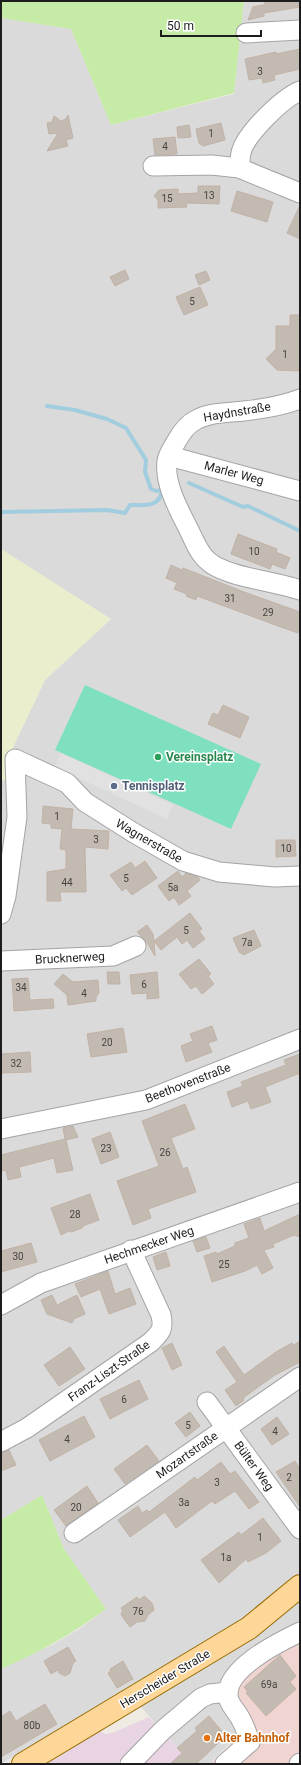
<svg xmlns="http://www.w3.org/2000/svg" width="301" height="1765" font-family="Roboto,sans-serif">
<rect width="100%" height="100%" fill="#efebe3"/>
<polygon fill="#dbdada" points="244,1 300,1 300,1621 263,1642 236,1727 234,1739 209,1764 192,1764 126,1690 1,1764 1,1669 52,1645 79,1629 106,1609 64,1549 42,1495 1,1520 1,780 8,780 5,764 45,680 111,619 1,549 1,18 71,29 111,125 234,94"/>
<polygon fill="#f0d4d1" points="300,1621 300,1764 245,1764 229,1746 234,1739 236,1731 236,1727 218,1692 222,1676 238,1660 263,1642"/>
<g fill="#e8d4e3">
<polygon points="149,1717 192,1764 47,1764 100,1731 105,1734 112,1733"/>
<polygon points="229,1746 245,1764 209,1764"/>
</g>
<polygon fill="#eaeecd" points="1,549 111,619 45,680 5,764 8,781 1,780"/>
<g fill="#c5eba6">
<polygon points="1,1 244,1 234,93 111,125 71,29 1,18"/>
<path d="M 42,1495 L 64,1549 L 106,1609 C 72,1634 40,1652 1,1669 L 1,1520 Z"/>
</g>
<polygon fill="#7ee0bf" points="85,685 261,764 231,829 55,750"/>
<polygon fill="#e1e1e1" points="61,753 173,805 167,819 55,767"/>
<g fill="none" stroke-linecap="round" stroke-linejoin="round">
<g stroke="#a1cdde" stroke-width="4">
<polyline points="189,483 243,507 248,506 300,531"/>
<path d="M 1,512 L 107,510 L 125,513 L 130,505 C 144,505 160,508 162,490 L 156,491 L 151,489 L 145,472 L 146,460 L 126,428 L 107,419 L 75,410 L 47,406"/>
</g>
</g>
<g fill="#c3bab2" stroke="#c1b2a5">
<polygon points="266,1 300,1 300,7 264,13 264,16 248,20 253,7 262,5 263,6"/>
<polygon points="300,49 300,69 274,75 275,80 263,83 262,78 249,80 245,59 276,52 276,54"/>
<polygon points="68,115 73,138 66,140 68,146 47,151 58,133 49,134 47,123 52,122 54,116 61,121 66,119"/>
<polygon points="221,123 225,140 203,146 199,143 196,129"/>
<polygon points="189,125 191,137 178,138 177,127"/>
<polygon points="175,137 177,154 155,155 153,139"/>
<polygon points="198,186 220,186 219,204 186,203 187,207 158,208 158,200 154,196 159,190 178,189 178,194 198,193"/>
<polygon points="237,191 273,202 267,222 231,211"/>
<polygon points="300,205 300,239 287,233"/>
<polygon points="125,270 129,279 115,286 110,277"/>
<polygon points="206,271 210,280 199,285 195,275"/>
<polygon points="200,287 208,305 184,315 176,297"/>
<polygon points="290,315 300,315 300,371 277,370 266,359 276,349 276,326 290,326"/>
<polygon points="238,534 277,549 276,552 290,558 285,569 272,564 270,569 231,554"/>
<polygon points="171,565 182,570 183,568 244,592 300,612 300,632 298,631 298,633 278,626 197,596 196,600 186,596 187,594 174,589 177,583 166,578"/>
<polygon points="223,705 249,717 240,738 208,724 213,713 218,715"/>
<polygon points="43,806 73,809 71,829 109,831 108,849 85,847 86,892 60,892 61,901 47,901 47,872 66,869 66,850 60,849 62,829 51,828 51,824 42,823"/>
<polygon points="276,840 295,840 296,856 276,857"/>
<polygon points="145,861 157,878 132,895 126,888 122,891 110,875 131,862 135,868"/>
<polygon points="178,871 182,877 186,873 198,877 200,880 187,891 191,896 179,905 174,897 169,901 158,886"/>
<polygon points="190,913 202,929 199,931 205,939 193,948 187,940 182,944 177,937 161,950 154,941 155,956 146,941 137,932 147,925 153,934 154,941"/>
<polygon points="254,930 261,946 244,955 239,952 233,938"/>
<polygon points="199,959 211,974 208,976 214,984 202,994 196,986 191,989 179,974"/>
<polygon points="107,972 119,972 120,984 108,984"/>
<polygon points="157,972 159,998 147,999 147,993 132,994 130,975"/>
<polygon points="63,974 73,982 98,980 99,993 96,997 96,1001 68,1005 67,995 54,984"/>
<polygon points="28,978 30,1000 53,999 54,1008 14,1011 12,979"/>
<polygon points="212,1026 217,1040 208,1043 212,1052 186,1062 181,1046 193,1041 190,1034"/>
<polygon points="123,1028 127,1052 91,1057 87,1034"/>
<polygon points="30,1052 31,1072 1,1073 1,1054"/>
<polygon points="300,1054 300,1073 265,1087 271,1102 251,1109 248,1101 232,1107 227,1092 243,1086 241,1082 286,1065 284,1060"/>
<polygon points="185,1104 195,1129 171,1138 183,1169 187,1167 196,1192 148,1209 151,1218 133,1225 117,1181 159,1166 142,1121"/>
<polygon points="73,1126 78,1137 66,1140 73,1170 57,1173 54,1158 19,1167 21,1177 8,1180 6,1170 1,1171 1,1155 65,1139 63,1128"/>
<polygon points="110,1132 119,1157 101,1164 92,1139"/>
<polygon points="90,1194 99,1220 83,1226 82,1228 71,1232 69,1231 61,1235 51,1208"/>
<polygon points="300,1214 300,1237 294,1235 273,1244 274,1247 264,1250 273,1268 262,1274 257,1265 245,1271 212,1282 204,1256 216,1252 217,1254 235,1246 235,1243 249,1238 244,1224 260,1218 264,1231"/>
<polygon points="204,1237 206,1237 210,1248 197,1252 193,1241"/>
<polygon points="31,1243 37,1262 1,1272 1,1251"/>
<polygon points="166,1252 170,1266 157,1270 153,1257"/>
<polygon points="108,1271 115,1294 130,1288 136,1304 109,1314 100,1289 81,1297 75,1284"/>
<polygon points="52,1295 57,1305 77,1295 85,1314 74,1319 72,1323 47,1314 41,1300"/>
<polygon points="300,1341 300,1362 275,1375 243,1398 244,1400 236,1406 225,1390 237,1382 216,1352 224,1346 244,1375 276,1352 292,1343 294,1345"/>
<polygon points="172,1343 182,1365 172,1370 162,1348"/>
<polygon points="70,1347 85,1369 59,1386 44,1365"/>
<polygon points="139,1380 148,1399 110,1419 100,1399"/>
<polygon points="190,1412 200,1426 186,1437 175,1423"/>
<polygon points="84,1416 95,1437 50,1461 39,1440"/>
<polygon points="277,1417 289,1434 272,1445 261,1429"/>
<polygon points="147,1445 159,1461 125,1484 114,1469"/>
<polygon points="9,1450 16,1465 1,1471 1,1453"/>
<polygon points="295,1461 300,1469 300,1507 276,1472"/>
<polygon points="221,1462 230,1474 235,1471 259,1502 249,1509 235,1491 215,1504 212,1501 176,1528 165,1512 130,1537 118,1520 138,1506 142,1513 147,1510 149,1512 195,1477 197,1480"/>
<polygon points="87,1486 98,1503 66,1526 54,1510"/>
<polygon points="263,1518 281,1541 266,1553 248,1562 246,1559 219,1583 201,1560 239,1532 241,1535"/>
<polygon points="144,1596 152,1603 154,1610 148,1615 145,1621 137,1622 130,1627 122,1616 121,1613 123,1611 121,1608 137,1597 139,1600"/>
<polygon points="68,1647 76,1661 73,1663 70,1673 65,1676 59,1673 58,1670 51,1674 44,1661"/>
<polygon points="280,1655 296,1676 290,1682 296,1689 266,1716 246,1693 248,1692 244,1687"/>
<polygon points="123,1661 133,1679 117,1688 108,1673 111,1671 110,1669"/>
<polygon points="45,1704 57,1724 1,1757 1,1717 10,1711 16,1721"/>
<polygon points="209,1716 226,1736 196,1764 170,1764 182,1753 177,1748 197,1731 195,1728"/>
</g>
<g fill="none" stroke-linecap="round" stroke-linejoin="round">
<defs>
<g id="minor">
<polyline points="246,33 300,30"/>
<polyline points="153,166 212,165 239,168 300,193"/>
<path d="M 239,168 C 240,163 240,158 241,153 C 245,134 283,98 300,91"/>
<path d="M 300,399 C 282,406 262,409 244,411 C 228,413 210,412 196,420 C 187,424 181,433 176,442 C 173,448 168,454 167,461 C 164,484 179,510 189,530 C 194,540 199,554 208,561 C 225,577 275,581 300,590"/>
<polyline points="169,456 300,491"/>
<polyline points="1,914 6,896 17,817 15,759 67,783 85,802 134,833 183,861 219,872 275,877 300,876"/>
<polyline points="1,961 113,956 136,946"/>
<polyline points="1,1129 146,1100 300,1039"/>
<polyline points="1,1305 41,1283 300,1192"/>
<polyline points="207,1402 300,1529"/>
<path d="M 1,1442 L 27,1428 L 151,1342 C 161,1332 164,1329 161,1315 L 131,1250"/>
<polyline points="74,1533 300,1377"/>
<polyline points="130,1764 163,1730 201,1698 210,1694 228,1692"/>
<path d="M 225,1764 L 250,1742 C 247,1733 244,1724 239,1716 C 236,1711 231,1706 229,1700 C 220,1671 279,1642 300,1632"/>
<polyline points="299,1764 300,1763"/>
</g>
<polyline id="major" points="23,1764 249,1628 300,1586"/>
</defs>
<use href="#minor" stroke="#a4a4a4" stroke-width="21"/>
<use href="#major" stroke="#966b00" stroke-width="24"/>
<use href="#minor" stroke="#fff" stroke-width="19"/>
<use href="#major" stroke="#fed798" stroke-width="22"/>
</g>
<circle fill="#2e9e5b" stroke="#fff" stroke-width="1.5" cx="158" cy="757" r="4"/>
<circle fill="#5c6f8a" stroke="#fff" stroke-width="1.5" cx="114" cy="786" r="4"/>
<circle fill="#e8710a" stroke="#fff" stroke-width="1.5" cx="207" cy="1738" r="4"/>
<g text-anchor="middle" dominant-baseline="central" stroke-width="3" stroke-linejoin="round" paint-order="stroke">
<g font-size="10" fill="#464442">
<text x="260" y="71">3</text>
<text x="211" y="133">1</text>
<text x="165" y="146">4</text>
<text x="209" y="195">13</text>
<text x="167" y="198">15</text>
<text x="192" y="301">5</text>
<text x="285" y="354">1</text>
<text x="254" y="551">10</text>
<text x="230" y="598">31</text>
<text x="268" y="612">29</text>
<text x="57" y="816">1</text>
<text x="96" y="839">3</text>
<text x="286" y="848">10</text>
<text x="126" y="878">5</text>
<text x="67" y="882">44</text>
<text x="173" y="887">5a</text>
<text x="186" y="930">5</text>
<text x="247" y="942">7a</text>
<text x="144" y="984">6</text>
<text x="21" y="987">34</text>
<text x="84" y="993">4</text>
<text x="107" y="1042">20</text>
<text x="16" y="1063">32</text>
<text x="106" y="1148">23</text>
<text x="165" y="1152">26</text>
<text x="75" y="1214">28</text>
<text x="18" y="1256">30</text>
<text x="224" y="1264">25</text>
<text x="124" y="1399">6</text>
<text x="188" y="1425">5</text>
<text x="275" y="1431">4</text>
<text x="67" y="1439">4</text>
<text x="289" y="1477">2</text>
<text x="217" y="1482">3</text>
<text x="184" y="1502">3a</text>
<text x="76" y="1507">20</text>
<text x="260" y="1537">1</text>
<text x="226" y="1557">1a</text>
<text x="138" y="1611">76</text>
<text x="269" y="1684">69a</text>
<text x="32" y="1725">80b</text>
</g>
<g font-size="12" fill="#1d1d1d" stroke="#fff">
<text transform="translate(237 412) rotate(-10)">Haydnstraße</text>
<text transform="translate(234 473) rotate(15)">Marler Weg</text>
<text transform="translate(149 841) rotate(30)">Wagnerstraße</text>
<text transform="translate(70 958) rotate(-3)">Brucknerweg</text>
<text transform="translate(188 1083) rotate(-21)">Beethovenstraße</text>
<text transform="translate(149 1245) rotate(-19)">Hechmecker Weg</text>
<text transform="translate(109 1371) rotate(-35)">Franz-Liszt-Straße</text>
<text transform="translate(187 1455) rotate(-35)">Mozartstraße</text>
<text transform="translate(254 1466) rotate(54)">Bülter Weg</text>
<text transform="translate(165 1679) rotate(-31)">Herscheider Straße</text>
</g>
<g font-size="12" font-weight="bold" fill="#27864d" stroke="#fff" text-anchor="start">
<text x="166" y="757">Vereinsplatz</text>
</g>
<g font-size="12" font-weight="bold" fill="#4e5e75" stroke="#fff" text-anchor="start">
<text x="122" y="786">Tennisplatz</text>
</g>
<g font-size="12" font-weight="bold" fill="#c56008" stroke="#fff" text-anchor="start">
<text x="215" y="1738">Alter Bahnhof</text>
</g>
</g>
<rect width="301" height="1765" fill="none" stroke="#1d1d1d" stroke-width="4"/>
<path d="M161 30v6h100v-6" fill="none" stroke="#1d1d1d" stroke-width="2"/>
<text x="167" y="30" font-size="12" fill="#1d1d1d" stroke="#ffffff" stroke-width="3" paint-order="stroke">50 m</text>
</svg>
